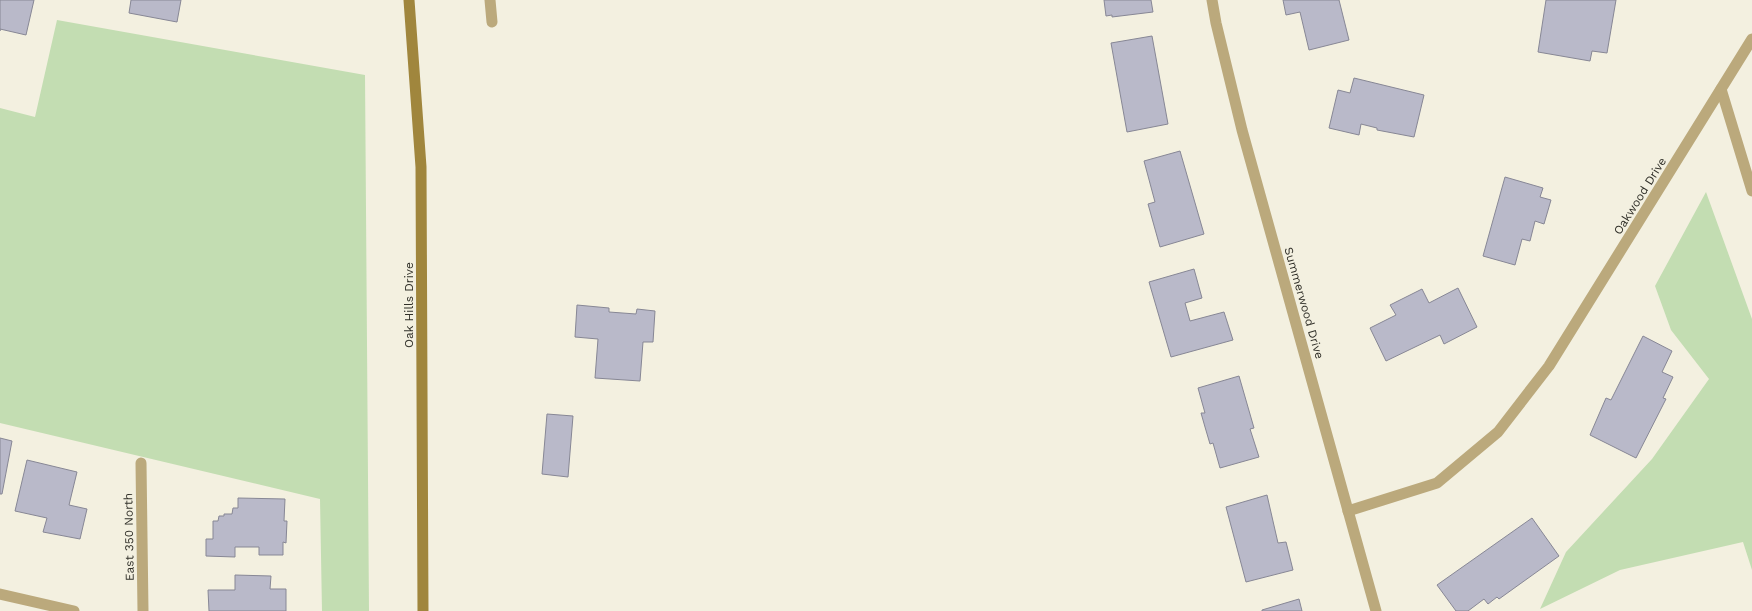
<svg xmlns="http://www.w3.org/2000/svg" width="1752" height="611" font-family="'Work Sans',sans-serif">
<rect width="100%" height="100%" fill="#f3f0e0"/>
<g fill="#c3ddb2">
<polygon points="57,20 365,75 369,611 322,611 320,499 0,423 0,108 35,117"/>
<polygon points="1706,192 1752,319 1752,570 1743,542 1620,570 1540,609 1566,552 1652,459 1709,379 1671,330 1655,286"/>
</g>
<g fill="#b9b9c9" stroke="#878795">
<polygon points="0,0 34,0 26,35 0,29 0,31"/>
<polygon points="131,0 181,0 177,22 129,13"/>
<polygon points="1104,0 1151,0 1153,12 1112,17 1112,15 1106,16"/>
<polygon points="1283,0 1339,0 1349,40 1309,50 1300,12 1286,15"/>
<polygon points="1546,0 1616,0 1607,53 1592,51 1590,61 1538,52"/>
<polygon points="1152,36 1168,124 1127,132 1111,43"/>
<polygon points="1354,78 1424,95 1414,137 1377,130 1377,128 1361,124 1359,135 1329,128 1338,90 1350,93"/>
<polygon points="1180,151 1204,234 1160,247 1148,204 1155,202 1144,161"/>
<polygon points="1505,177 1543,188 1540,197 1551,200 1544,224 1535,221 1530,241 1522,239 1515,265 1483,256"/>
<polygon points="1194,269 1202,298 1185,303 1190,321 1224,312 1233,340 1171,357 1149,282"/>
<polygon points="1458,288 1477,327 1444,344 1440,335 1386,361 1370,328 1396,315 1390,305 1422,289 1429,303"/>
<polygon points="577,305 609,308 609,312 636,314 637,309 655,311 653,342 643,342 640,381 595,378 598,339 575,337"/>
<polygon points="1643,336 1672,351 1662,372 1673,377 1663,398 1666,399 1636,458 1590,435 1606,398 1611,400"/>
<polygon points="1239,376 1254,428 1250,429 1259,457 1220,468 1213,443 1210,444 1205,427 1201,413 1205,413 1198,388"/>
<polygon points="547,414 573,416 568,477 542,474"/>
<polygon points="0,438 12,441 2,494 0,494"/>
<polygon points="27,460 77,472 69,505 87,509 80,539 43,532 47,518 15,511"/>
<polygon points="1267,495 1278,543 1286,542 1293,570 1246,582 1226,507"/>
<polygon points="238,498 285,499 284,521 287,521 286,543 283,542 283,555 259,555 259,547 235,547 235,557 206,556 206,539 213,539 213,521 218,521 219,516 224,516 224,514 232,514 233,508 238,508"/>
<polygon points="1532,518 1559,556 1499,599 1497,597 1488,604 1484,599 1468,611 1456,611 1437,585"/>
<polygon points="235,575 271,576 270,589 286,589 286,611 209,611 208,590 235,590"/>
<polygon points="1299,599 1302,611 1262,611 1262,610"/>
</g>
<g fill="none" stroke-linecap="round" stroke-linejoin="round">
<g stroke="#bba97c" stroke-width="11">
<polyline points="490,0 492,22"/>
<polyline points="1212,0 1216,23 1242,130 1376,611"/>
<polyline points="1721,89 1752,191"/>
<polyline points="141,463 143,611"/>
<polyline points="1348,511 1437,483 1498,432 1549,366 1752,39"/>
<polyline points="0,594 74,611"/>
</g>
<polyline stroke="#a0863d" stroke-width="11" points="409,0 421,167 423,611"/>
</g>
<g text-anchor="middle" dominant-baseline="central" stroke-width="3" stroke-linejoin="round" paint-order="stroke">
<g font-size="12" fill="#313029" stroke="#f3f0e0">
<text transform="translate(1640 196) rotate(-58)">Oakwood Drive</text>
<text transform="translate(1304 303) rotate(74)">Summerwood Drive</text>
<text transform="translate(409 305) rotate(-90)">Oak Hills Drive</text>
<text transform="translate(129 537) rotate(-91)">East 350 North</text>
</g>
</g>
</svg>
